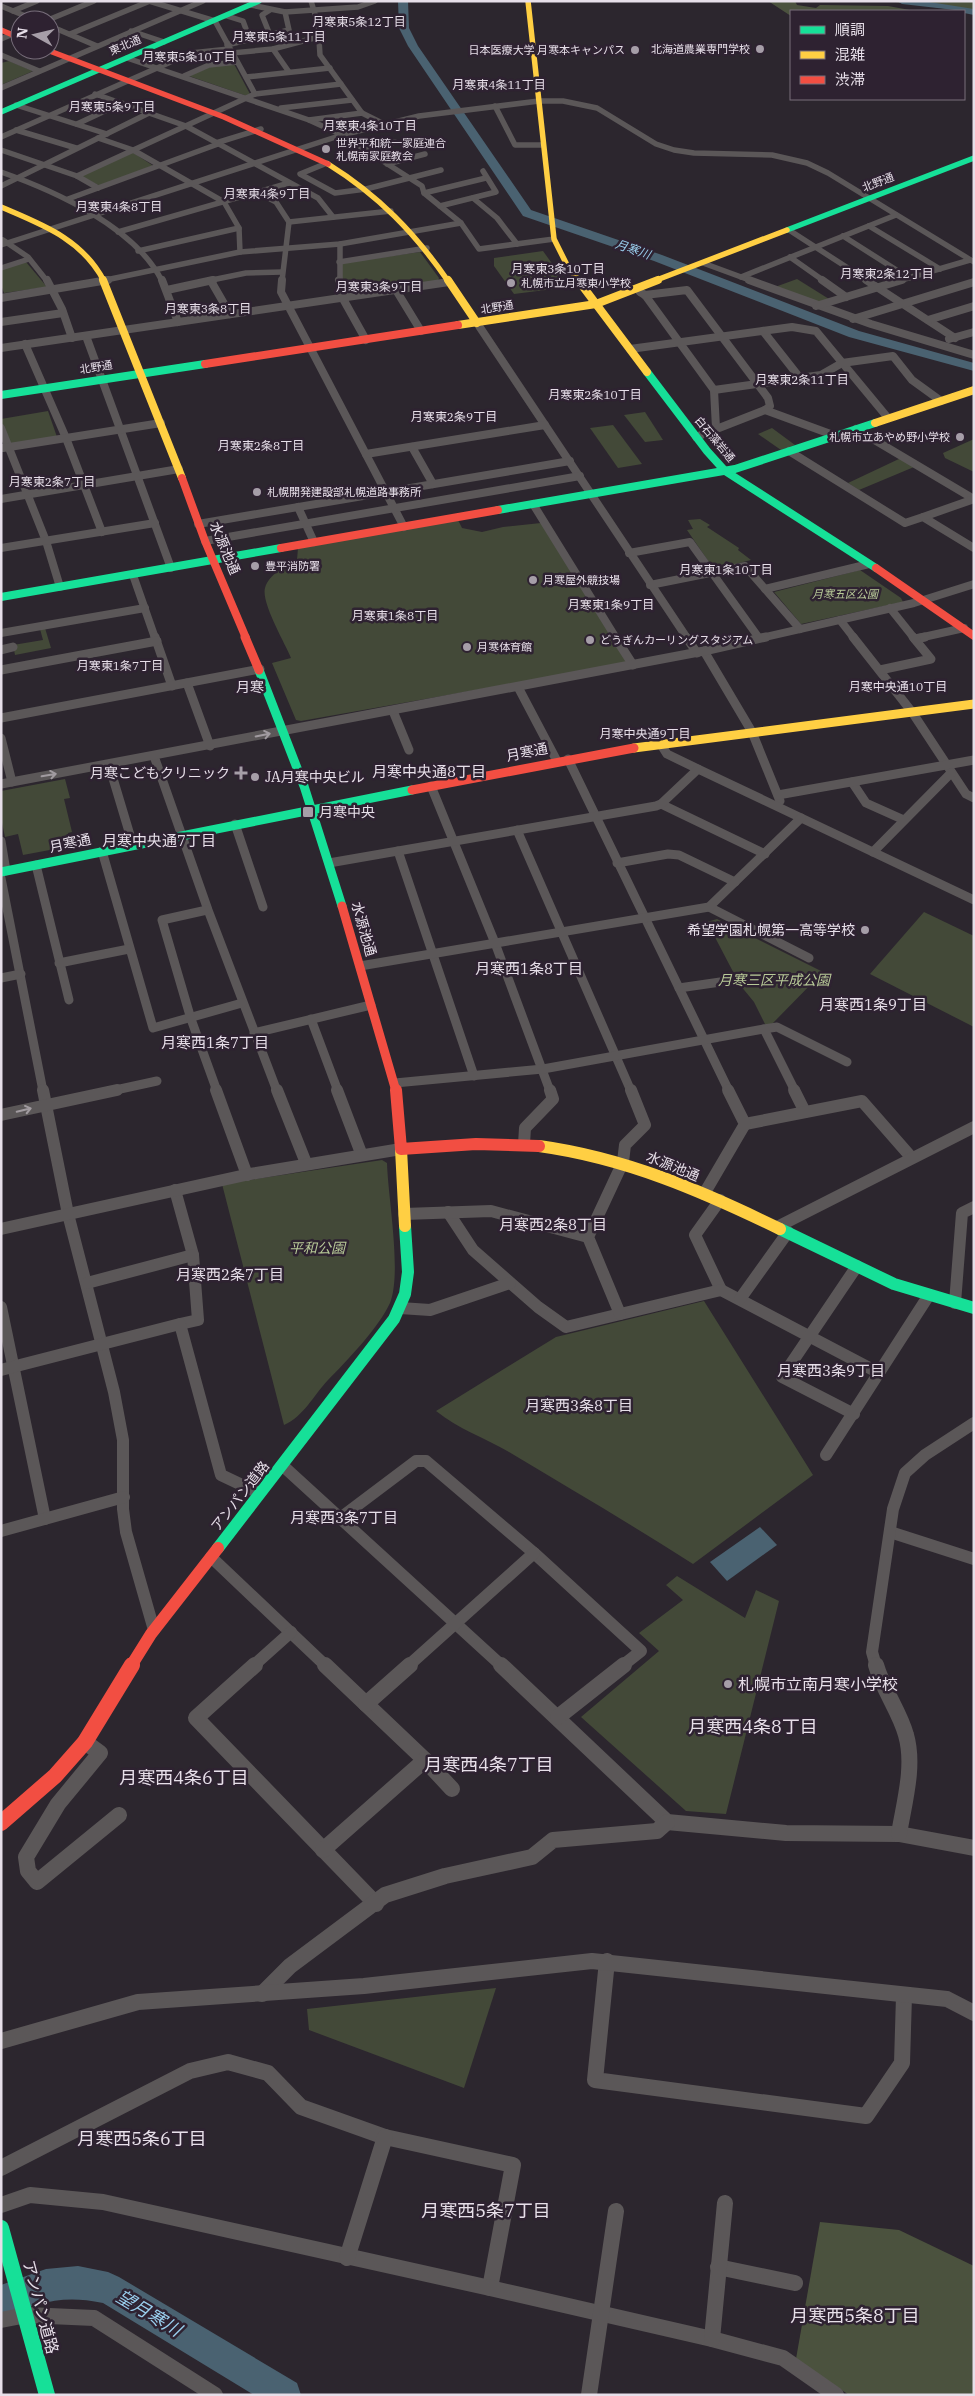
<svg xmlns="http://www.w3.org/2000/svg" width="975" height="2396" font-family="'IBM Plex Serif','Noto Sans JP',serif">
<rect width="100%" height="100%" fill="#2c262e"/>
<g fill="#434938">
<polygon points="9,61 33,71 1,85 1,63"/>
<polygon points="234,64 250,94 247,96 189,76 212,66"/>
<polygon points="132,152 152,165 152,166 100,186 81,176"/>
<polygon points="543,251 569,287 514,294 494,266 494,258"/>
<polygon points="420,252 439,278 438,281 348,294 341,281 342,263"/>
<polygon points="26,262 47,287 4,293 1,285 1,269"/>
<polygon points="797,279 829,299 819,303 775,287"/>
<polygon points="48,411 57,437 10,445 1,426 1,419"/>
<polygon points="645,412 663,440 645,442 624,415"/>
<polygon points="613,425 642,464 618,468 590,428"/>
<polygon points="772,428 795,445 781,450 758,434"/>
<polygon points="974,439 974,472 945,458 943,453"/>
<polygon points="901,458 914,467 859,490 848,483"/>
<polygon points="700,519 710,525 707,527 739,548 738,550 751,560 716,569 713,568 687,530 693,529 688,520"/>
<path d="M 458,520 L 462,528 L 482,532 L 503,527 L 541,523 L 629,663 L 301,721 L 296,720 L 272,663 L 291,658 C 285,643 261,603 265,588 C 269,574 286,566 297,560 L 298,548 Z"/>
<polygon points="860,570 901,598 903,602 801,624 774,592"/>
<polygon points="45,628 51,648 15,655 13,645 43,640 40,629"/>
<polygon points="65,779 70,798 64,799 72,832 68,833 71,846 23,855 18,834 5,837 1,818 1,791"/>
<polygon points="924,912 974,936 974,1027 870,974"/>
<polygon points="717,919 823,972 773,1023 766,1026 754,1002 740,985 707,922"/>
<path d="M 382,1160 L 387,1163 C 388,1198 402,1273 390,1303 C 379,1327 347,1361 328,1380 C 313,1396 304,1416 284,1425 L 222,1184 Z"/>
<path d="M 704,1301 L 813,1475 L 693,1564 C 632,1525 571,1489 509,1452 C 485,1438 458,1429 436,1411 L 556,1337 Z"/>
<polygon points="677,1576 745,1618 756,1590 779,1601 726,1814 686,1811 581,1717 659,1651 639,1633 683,1600 666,1585"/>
<polygon points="496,1988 464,2088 309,2030 307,2009"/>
</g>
<g fill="#4b523e">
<polygon points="768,1 795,1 797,5 816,8 820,5 888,6 910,10 791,11 791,16"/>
<polygon points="888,1 974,1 974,13 964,11"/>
<polygon points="820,2222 899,2230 974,2266 974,2395 849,2395 796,2359"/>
</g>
<polygon fill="#4a6271" points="760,1527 777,1545 727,1581 710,1562"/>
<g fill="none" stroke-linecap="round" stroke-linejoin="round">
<g fill="#4a6271" fill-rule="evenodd">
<polygon points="398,1 408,1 409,28 418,46 531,210 662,255 859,331 974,363 974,371 849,337 654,261 523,216 408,46 399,28"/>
<polygon points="897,1 923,1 974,9 974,15 964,13 964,11 902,4"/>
<path d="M 78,2266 L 108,2272 L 119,2277 L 297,2383 L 301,2395 L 254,2395 L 103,2303 C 61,2294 40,2303 1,2317 L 1,2285 L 46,2269 Z"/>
</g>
<g stroke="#5b5758" stroke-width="5.5">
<polyline points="311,1 318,24 320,55 362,113 384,124"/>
<polyline points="1,6 35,20"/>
<polyline points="270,10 262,15 270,35"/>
<polyline points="13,11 37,1"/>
<polyline points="285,12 358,7 375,1"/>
<polyline points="227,16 243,21 250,40"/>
<polyline points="48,20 94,1"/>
<polyline points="50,26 97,46"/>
<polyline points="131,31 164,42"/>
<polyline points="70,34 150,1"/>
<polyline points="1,39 20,31"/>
<polyline points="227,45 289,30 285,12 251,5"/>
<polyline points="273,49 289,72"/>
<polyline points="232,53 273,49 318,37"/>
<polyline points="1,55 39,71"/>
<polyline points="127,58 309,120 342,135 422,186 424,193 461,223 479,249 554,239"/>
<polyline points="184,76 209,65 237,62"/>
<polyline points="246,77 330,68"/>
<polyline points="1,88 203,1"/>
<polyline points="95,94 186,126 318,198 333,217"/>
<polyline points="255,94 341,84"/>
<polyline points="16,105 107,134"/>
<polyline points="495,106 515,145 543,145"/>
<polyline points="281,108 352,100"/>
<polyline points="309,120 362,113"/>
<polyline points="77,124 122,103"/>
<polyline points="16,130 76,148"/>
<polyline points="1,137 191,53 229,49"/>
<polyline points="98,138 133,150 224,202 239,228 240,252"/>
<polyline points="216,143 261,129"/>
<polyline points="1,150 77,176 98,188"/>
<polyline points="365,150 395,142"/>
<polyline points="327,163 300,174 335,193 366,189 441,170"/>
<polyline points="387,164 425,154"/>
<path d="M 1,172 C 55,191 135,227 162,281"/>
<polyline points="77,176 255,94 215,21 149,1"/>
<polyline points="1,186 149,113"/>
<polyline points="257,192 276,202 289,222 282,281"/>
<polyline points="424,193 486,178"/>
<polyline points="473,198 497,218 517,244"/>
<polyline points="68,199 218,144"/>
<polyline points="440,206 496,192 483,171"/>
<polyline points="289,222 391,211"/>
<polyline points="869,226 940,269"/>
<polyline points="789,230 868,281"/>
<polyline points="118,232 289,183"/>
<polyline points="843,236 909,278"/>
<polyline points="3,240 28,257 47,281"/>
<polyline points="1,245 342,135 419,116 539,101 563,101 597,108 656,144 674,150 694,153 772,155 807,163 828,173 974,262"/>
<polyline points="138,251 239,228"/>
<polyline points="790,257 824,281"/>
<polyline points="339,262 427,248"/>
<polyline points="703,263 752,281"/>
<polyline points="1,268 29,259"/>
<polyline points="741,277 896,215"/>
<polyline points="101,281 240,252 340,244 461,223"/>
<polyline points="207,281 246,273 282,272"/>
<polyline points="340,281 340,244"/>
<polyline points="898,281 970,260"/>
</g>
<g stroke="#5b5758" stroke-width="8">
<polyline points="47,280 62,309 72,338"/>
<polyline points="162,280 178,322"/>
<polyline points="282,280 281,292 404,527"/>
<polyline points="339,280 347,297"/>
<polyline points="749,280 871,324 974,355"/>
<polyline points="822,280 846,297"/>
<polyline points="866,280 955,338"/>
<polyline points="211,281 230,314"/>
<polyline points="167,290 213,280"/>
<polyline points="396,290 421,331"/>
<polyline points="640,292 645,295 714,390 716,428"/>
<polyline points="645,295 687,290 768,398 770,406 765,410 696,437"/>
<polyline points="342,297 366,340"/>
<polyline points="1,298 108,280"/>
<polyline points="816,306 902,280"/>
<polyline points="853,319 974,282"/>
<polyline points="928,320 974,306"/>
<polyline points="1,322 63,313"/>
<polyline points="477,323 687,638"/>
<polyline points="763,331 800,378"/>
<polyline points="86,336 171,568"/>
<polyline points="949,339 974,332"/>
<polyline points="25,344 66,438 102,532"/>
<polyline points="1,348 449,282"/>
<polyline points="630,349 792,327 816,331 888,418"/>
<polyline points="714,390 821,375 842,363 893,356 912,380 941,401"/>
<polyline points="765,410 836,436"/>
<polyline points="1,428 46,541 60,587"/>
<polyline points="856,429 974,499"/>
<polyline points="412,447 433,484"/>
<polyline points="3,448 161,423"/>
<polyline points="789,451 905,523 923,517 974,548"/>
<polyline points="366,454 545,425"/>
<polyline points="1,499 179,469"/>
<polyline points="533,504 616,638"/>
<polyline points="298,507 314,542"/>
<polyline points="923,517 974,499"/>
<polyline points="198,524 570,461"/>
<polyline points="205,541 580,476"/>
<polyline points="1,548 155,523"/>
<polyline points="629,553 690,542 759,638"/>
<polyline points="133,575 155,638"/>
<polyline points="650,585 745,566 800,629"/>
<polyline points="765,589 869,564"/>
<polyline points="890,608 914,638"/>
<polyline points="840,620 854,638"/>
<polyline points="1,633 145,608"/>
<polyline points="761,638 914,603 974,584"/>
<polyline points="919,638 964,628"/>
</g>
<g stroke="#5b5758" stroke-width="9">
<polyline points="155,637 172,686"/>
<polyline points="615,637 633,665"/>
<polyline points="686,637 697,653"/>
<polyline points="853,637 912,712 966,794 974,798"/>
<polyline points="915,639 925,637"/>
<polyline points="1,650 13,647"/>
<polyline points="704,651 752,732 780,801"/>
<polyline points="1,670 157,641"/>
<polyline points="880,670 931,659 913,637"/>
<polyline points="187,683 210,746"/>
<polyline points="518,687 557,761"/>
<polyline points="393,711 409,750"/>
<polyline points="1,718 260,669"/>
<polyline points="1,738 12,782"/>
<polyline points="660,743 667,754 698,769"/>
<polyline points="154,756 208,910 277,1091"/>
<polyline points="568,759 729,1091"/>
<polyline points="109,765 133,845"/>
<polyline points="852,782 866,803 904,820"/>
<polyline points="1,784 704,651 766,637"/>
<polyline points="431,786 495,943 550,1091"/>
<polyline points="778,795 974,760"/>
<polyline points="661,804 765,854"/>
<polyline points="235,824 263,907"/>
<polyline points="517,830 631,1091"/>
<polyline points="1,841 6,871"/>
<polyline points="102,851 153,1028 242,1003"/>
<polyline points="398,851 474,1076"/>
<polyline points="873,852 951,773"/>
<polyline points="329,863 656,806 661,804 698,769 974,900"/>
<polyline points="617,863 668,854 679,855 735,882"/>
<polyline points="36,865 69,1000"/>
<polyline points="1,878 43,1091"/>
<polyline points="709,907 809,958"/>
<polyline points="207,910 162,920 191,1019 217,1091"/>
<polyline points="59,963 129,949"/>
<polyline points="360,966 709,907 801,818"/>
<polyline points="1,978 21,974"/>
<polyline points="679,988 734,980"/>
<polyline points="311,1019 338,1091"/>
<polyline points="764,1029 777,1027 847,1062"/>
<polyline points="254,1033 371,1005"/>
<polyline points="395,1083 543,1069 764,1029 795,1091"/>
<polyline points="111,1091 157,1081"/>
</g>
<g stroke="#5b5758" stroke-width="12">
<polyline points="43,1090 68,1214 114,1392 123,1440 123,1509 126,1532 154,1630"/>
<polyline points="216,1090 247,1175"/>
<polyline points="277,1090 306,1163"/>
<polyline points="337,1090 361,1153"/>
<polyline points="794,1090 805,1112"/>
<polyline points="1,1115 117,1090"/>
<polyline points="745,1124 862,1101 911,1157"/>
<polyline points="524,1144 525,1128 553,1099 550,1090"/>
<polyline points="175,1190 193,1255 198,1320 180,1324"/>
<polyline points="704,1194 745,1124 728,1090"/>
<polyline points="720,1200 695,1235 721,1290"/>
<polyline points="448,1212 473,1250 538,1307 566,1327 721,1290 879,1373"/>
<polyline points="404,1214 491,1211 588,1237"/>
<polyline points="777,1227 974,1127"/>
<polyline points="1,1229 250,1174 401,1149"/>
<polyline points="87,1283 193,1255"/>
<polyline points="740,1299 788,1232"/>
<polyline points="955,1303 962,1213 974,1207"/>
<polyline points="1,1307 45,1519"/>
<polyline points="400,1308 430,1310 510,1283"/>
<polyline points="620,1314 588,1237 623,1162 625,1145 645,1125 631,1090"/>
<polyline points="1,1370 180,1324 221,1475 259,1493"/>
<polyline points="854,1414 782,1377 857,1266"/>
<polyline points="826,1455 929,1295"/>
<polyline points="282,1465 502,1666"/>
<polyline points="339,1519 416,1461 426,1461 534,1553 641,1651 622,1666"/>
<polyline points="1,1531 124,1497"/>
<polyline points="890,1532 974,1559"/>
<polyline points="211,1557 326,1666"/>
<polyline points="253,1666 291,1632"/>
<polyline points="408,1666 534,1553"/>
<polyline points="876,1666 872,1652 893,1509 905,1473 925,1455 974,1423"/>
</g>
<g stroke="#5b5758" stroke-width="16">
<polyline points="255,1665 196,1718 376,1904"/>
<polyline points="325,1665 425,1760 452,1789"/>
<polyline points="501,1665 667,1822 786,1833 899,1834 974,1848"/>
<path d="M 876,1665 C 883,1690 900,1712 906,1735 C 915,1766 904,1803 899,1834"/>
<polyline points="366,1704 410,1665"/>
<polyline points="558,1717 624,1665"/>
<polyline points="85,1742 100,1753 58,1804 26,1857 28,1871 37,1882 119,1815"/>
<polyline points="323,1850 425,1760"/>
<polyline points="607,1961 595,2080 866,2116 902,2063 904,1996"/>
<polyline points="262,1994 290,1966 385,1895 445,1876 532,1857 553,1840 657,1831 667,1822"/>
<polyline points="1,2041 138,2002 364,1986 592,1961 947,1999 974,2013"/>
<polyline points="1,2168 190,2071 228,2062 268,2073 301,2107 385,2137 513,2165 490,2288"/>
<polyline points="1,2205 30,2195 103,2202 490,2288 712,2339 783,2358 836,2395"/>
<polyline points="347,2258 385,2137"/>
<polyline points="718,2267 795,2283"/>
<polyline points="1,2320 27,2315 94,2318 215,2395"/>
<polyline points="712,2339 725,2203"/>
<polyline points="589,2395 616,2211"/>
</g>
<g stroke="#16e098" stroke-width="5.5">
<polyline points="1,112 259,1"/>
<polyline points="787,230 974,158"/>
</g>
<g stroke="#16e098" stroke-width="8">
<polyline points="647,372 707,451 725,471 876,568"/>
<polyline points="1,395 205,364"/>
<polyline points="498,510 735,469 875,423"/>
<polyline points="1,597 281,548"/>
</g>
<g stroke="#16e098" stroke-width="9">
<polyline points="259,670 304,786 342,906"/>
<polyline points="1,872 412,790"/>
</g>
<g stroke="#16e098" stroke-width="12">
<polyline points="780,1229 894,1284 974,1308"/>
<polyline points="218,1548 394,1319 405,1294 408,1272 405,1226"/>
</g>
<polyline stroke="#16e098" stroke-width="16" points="1,2228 47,2395"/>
<g stroke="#ffcf43" stroke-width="5.5">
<polyline points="528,1 554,239 568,267 579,281"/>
<path d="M 328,164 C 378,195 415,233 448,281"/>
<path d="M 1,207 C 43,225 82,239 104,281"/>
<polyline points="654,281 787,230"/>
</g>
<g stroke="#ffcf43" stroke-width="8">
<polyline points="103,280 182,478"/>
<polyline points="448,280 477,323"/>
<polyline points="578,280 647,372"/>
<polyline points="458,325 596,304 658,280"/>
<polyline points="875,423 974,390"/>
</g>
<polyline stroke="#ffcf43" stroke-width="9" points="634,748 974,704"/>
<g stroke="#ffcf43" stroke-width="12">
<path d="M 539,1146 C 626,1158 702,1191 780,1229"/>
<polyline points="401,1149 405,1226"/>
</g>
<g stroke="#f24e42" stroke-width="5.5">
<polyline points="1,30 20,38"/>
<polyline points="47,50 224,117 328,164"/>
</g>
<g stroke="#f24e42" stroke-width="8">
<polyline points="205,364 458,325"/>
<polyline points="182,478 205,541 246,638"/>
<polyline points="281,548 498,510"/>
<polyline points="876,568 974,636"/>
</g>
<g stroke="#f24e42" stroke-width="9">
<polyline points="245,637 259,670"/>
<polyline points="412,790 634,748"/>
<polyline points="342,906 396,1091"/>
</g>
<g stroke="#f24e42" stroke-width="12">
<polyline points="396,1090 401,1149 476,1144 539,1146"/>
<polyline points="131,1666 151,1634 218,1548"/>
</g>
<polyline stroke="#f24e42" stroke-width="16" points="1,1823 55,1776 85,1742 132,1665"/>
</g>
<defs><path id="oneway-shaft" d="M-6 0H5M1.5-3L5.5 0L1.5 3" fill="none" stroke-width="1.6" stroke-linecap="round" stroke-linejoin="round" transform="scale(1.25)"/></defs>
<g stroke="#a19ba0">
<use href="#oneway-shaft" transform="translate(263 735) rotate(-11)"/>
<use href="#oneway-shaft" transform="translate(49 775) rotate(-10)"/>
<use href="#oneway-shaft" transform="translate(24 1110) rotate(-13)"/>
</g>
<g fill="#a69ea8" stroke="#2e2231" stroke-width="2">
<circle cx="760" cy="49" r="5"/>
<circle cx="635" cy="50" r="5"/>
<circle cx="326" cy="149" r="5"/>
<circle cx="511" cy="283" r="5"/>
<circle cx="960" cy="437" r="5"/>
<circle cx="257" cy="492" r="5"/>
<circle cx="255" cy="566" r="5"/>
<circle cx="533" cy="580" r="5"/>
<circle cx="590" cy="640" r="5"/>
<circle cx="467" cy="647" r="5"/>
<path d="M238.5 765.5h5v5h5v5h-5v5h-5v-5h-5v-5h5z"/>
<circle cx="255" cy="777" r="5"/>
<rect x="302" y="806" width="12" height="12" rx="2.5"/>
<circle cx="865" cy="930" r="5"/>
<circle cx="728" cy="1684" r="5"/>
</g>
<g text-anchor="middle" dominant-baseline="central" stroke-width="5" stroke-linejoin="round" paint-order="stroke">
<g font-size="11" fill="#e7dfe9" stroke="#2e2231">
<text transform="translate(125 45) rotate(-23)">東北通</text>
<text transform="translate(878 182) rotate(-21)">北野通</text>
<text transform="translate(497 307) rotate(-9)">北野通</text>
<text transform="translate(96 367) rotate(-9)">北野通</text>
<text transform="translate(715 439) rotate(50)">白石藻岩通</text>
</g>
<g font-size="11" fill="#e7dfe9" stroke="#2e2231" text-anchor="start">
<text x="750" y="49" text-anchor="end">北海道農業専門学校</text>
<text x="625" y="50" text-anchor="end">日本医療大学 月寒本キャンパス</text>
<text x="336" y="143">世界平和統一家庭連合<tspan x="336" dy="13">札幌南家庭教会</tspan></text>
<text x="521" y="283">札幌市立月寒東小学校</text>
<text x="950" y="437" text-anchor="end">札幌市立あやめ野小学校</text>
<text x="267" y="492">札幌開発建設部札幌道路事務所</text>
<text x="265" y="566">豊平消防署</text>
<text x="543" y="580">月寒屋外競技場</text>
<text x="600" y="640">どうぎんカーリングスタジアム</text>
<text x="477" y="647">月寒体育館</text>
</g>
<g font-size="11" font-style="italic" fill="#b8ca98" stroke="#2e2231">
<text x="845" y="594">月寒五区公園</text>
</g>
<g font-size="12" fill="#e7dfe9" stroke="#2e2231">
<text x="359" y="21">月寒東5条12丁目</text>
<text x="279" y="36">月寒東5条11丁目</text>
<text x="189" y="56">月寒東5条10丁目</text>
<text x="499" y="84">月寒東4条11丁目</text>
<text x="112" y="106">月寒東5条9丁目</text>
<text x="370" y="125">月寒東4条10丁目</text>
<text x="267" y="193">月寒東4条9丁目</text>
<text x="119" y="206">月寒東4条8丁目</text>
<text x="558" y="268">月寒東3条10丁目</text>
<text x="887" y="273">月寒東2条12丁目</text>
<text x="379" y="286">月寒東3条9丁目</text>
<text x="208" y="308">月寒東3条8丁目</text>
<text x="802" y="379">月寒東2条11丁目</text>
<text x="595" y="394">月寒東2条10丁目</text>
<text x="454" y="416">月寒東2条9丁目</text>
<text x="261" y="445">月寒東2条8丁目</text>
<text x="52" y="481">月寒東2条7丁目</text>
<text x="726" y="569">月寒東1条10丁目</text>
<text x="611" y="604">月寒東1条9丁目</text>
<text x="395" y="615">月寒東1条8丁目</text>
<text x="120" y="665">月寒東1条7丁目</text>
<text x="898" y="686">月寒中央通10丁目</text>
<text x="645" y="733">月寒中央通9丁目</text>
</g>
<g font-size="12" font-style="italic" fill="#99ceed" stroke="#2e2231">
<text transform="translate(633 249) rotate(19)">月寒川</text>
</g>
<g font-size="14" fill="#e7dfe9" stroke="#2e2231">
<text transform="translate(225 548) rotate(67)">水源池通</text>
<text transform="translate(527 752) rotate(-11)">月寒通</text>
<text transform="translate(70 843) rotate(-12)">月寒通</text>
<text transform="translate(364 929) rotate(74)">水源池通</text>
<text transform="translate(673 1166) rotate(22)">水源池通</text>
<text transform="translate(240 1496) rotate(-52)">アンパン道路</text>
</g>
<g font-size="14" fill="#e7dfe9" stroke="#2e2231">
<text x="250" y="687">月寒</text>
</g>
<g font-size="14" fill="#e7dfe9" stroke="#2e2231" text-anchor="end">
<text x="230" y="773">月寒こどもクリニック</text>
<text x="265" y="777" text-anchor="start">JA月寒中央ビル</text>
<text x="319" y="812" text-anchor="start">月寒中央</text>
<text x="855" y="930">希望学園札幌第一高等学校</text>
</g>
<g font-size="14" font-style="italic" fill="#b8ca98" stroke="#2e2231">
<text x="774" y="980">月寒三区平成公園</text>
<text x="317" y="1248">平和公園</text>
</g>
<g font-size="15" fill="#e7dfe9" stroke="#2e2231">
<text x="429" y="771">月寒中央通8丁目</text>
<text x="159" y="840">月寒中央通7丁目</text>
<text x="529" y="968">月寒西1条8丁目</text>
<text x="873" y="1004">月寒西1条9丁目</text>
<text x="215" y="1042">月寒西1条7丁目</text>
<text x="553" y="1224">月寒西2条8丁目</text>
<text x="230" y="1274">月寒西2条7丁目</text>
<text x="831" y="1370">月寒西3条9丁目</text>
<text x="579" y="1405">月寒西3条8丁目</text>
<text x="344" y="1517">月寒西3条7丁目</text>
</g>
<g font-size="16" fill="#e7dfe9" stroke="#2e2231" text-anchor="start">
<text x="738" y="1684">札幌市立南月寒小学校</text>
</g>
<g font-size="16" fill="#e7dfe9" stroke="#2e2231">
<text transform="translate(41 2307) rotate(75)">アンパン道路</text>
</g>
<g font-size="18" fill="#e7dfe9" stroke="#2e2231">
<text x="753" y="1726">月寒西4条8丁目</text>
<text x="489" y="1764">月寒西4条7丁目</text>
<text x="184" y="1777">月寒西4条6丁目</text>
<text x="142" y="2138">月寒西5条6丁目</text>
<text x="486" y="2210">月寒西5条7丁目</text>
<text x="855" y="2315">月寒西5条8丁目</text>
</g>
<g font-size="18" font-style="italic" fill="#99ceed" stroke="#2e2231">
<text transform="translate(149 2313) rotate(31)">望月寒川</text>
</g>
</g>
<rect width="975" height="2396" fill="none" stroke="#e7dfe9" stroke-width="5"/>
<rect x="790" y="10" width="175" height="90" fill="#2e2231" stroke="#786e7b"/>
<rect x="800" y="26" width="25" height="8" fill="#16e098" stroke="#786e7b"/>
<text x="835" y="35" font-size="15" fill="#e7dfe9">順調</text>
<rect x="800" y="51" width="25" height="8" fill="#ffcf43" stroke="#786e7b"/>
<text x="835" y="60" font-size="15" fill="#e7dfe9">混雑</text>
<rect x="800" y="76" width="25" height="8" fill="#f24e42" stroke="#786e7b"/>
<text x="835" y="85" font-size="15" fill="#e7dfe9">渋滞</text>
<g transform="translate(35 35) rotate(278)"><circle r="24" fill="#2e2231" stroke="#786e7b"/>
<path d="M0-4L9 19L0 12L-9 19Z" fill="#a69ea8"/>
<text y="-8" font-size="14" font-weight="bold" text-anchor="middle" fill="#e7dfe9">N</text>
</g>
</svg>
